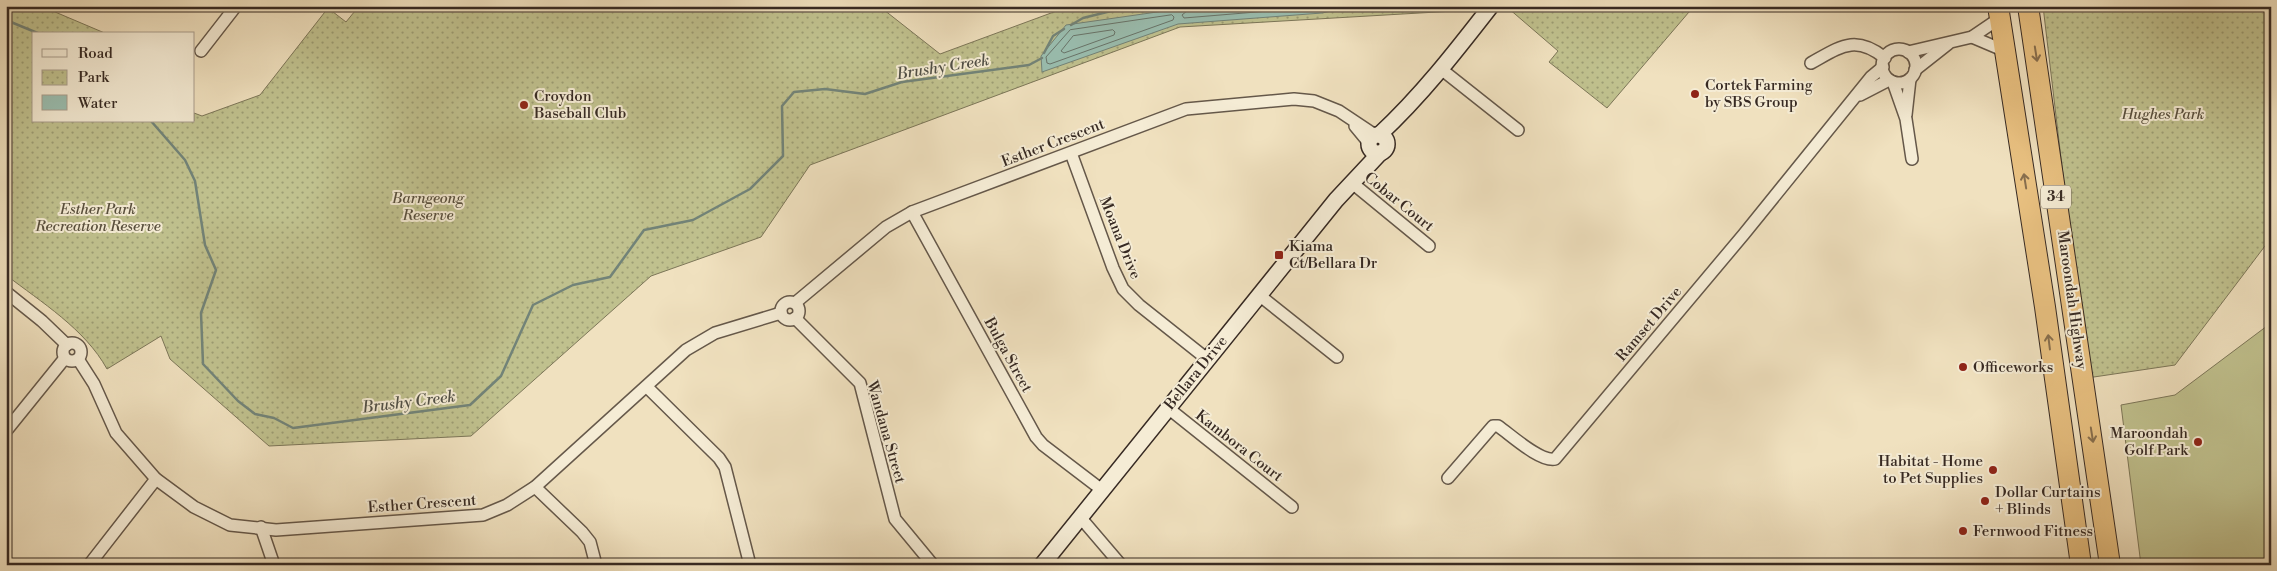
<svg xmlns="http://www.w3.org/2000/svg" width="2277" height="571" font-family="'Libre Bodoni',serif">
<defs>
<pattern id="park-dots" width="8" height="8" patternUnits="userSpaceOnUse" patternTransform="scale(1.25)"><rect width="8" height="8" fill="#c0c18e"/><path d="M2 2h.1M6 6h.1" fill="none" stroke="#9d9d74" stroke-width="1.8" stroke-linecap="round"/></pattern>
</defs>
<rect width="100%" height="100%" fill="#f0e1bf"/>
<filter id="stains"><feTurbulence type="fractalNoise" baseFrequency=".004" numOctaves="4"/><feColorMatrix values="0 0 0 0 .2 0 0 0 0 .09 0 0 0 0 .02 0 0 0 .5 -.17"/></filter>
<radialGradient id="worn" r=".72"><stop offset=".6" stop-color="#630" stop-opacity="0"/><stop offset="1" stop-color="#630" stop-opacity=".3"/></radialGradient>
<polygon fill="#c0c18e" stroke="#7c7658" points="2271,323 2271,565 2141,565 2121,405 2175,395"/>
<g fill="url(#park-dots)" stroke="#7c7658">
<path d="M 6,6 L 41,6 L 107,34 L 34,34 L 34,121 L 194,121 L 194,113 L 202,116 L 260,95 L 328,8 L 346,22 L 359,6 L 879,6 L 940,54 L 1070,6 L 1474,6 L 1471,10 L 1180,27 L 810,165 L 761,237 L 651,276 L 471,436 L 269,446 L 170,359 L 161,336 L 107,369 C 85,329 41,302 6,275 Z"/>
<polygon points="1510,6 1697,6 1689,12 1607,108 1549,62 1558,51 1508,8"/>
<polygon points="2043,6 2271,6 2271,238 2175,365 2087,378"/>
</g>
<polygon fill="#9abeb0" stroke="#728378" points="1199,6 1279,6 1291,8 1298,6 1355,6 1322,13 1178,24 1042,72 1041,56 1066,25"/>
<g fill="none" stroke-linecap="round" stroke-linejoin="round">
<g stroke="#68746a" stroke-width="1">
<polyline points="1188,6 1187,11 1182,15 1184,18 1329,6"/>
<polyline points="1194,6 1196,11 1259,6"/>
<polygon points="1172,15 1174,17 1173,20 1050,64 1047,63 1046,57 1070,30"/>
<polygon points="1113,30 1115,32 1114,35 1064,53 1061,51 1073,36"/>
</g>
<g stroke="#728378" stroke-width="2.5">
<polyline points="6,20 40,34"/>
<polyline points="1071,25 1083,18 1131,6"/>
<polyline points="1044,53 1053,36 1064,29"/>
<polyline points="151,121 185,160 195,181 205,245 216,270 201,313 203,364 238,401 255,414 274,418 293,428 470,405 501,376 533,305 573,285 610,277 644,230 693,220 750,189 783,156 782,106 794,92 825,89 865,94 902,82 1029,65 1042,58"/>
</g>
<defs>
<g id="street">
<polyline points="1972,37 2005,51"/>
<circle cx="1899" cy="66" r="17"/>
<polyline points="201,51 236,6"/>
<polyline points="1908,52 1972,37 2000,18"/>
<path d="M 1811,63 C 1840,47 1855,34 1885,58"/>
<polyline points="1441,69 1518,130"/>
<polyline points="1915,70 1948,44"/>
<polyline points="1893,82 1906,119 1912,159"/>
<polyline points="1860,95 1889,80"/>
<polyline points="1906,115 1910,79"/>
<polyline points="1355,126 1369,143"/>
<polyline points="1071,153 1113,268 1123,289 1139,305 1207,359"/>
<polyline points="1351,182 1429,246"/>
<polyline points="912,212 1036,437 1043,445 1102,490"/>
<polyline points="6,292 42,321 67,345"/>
<polyline points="1259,295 1337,357"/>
<circle cx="790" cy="311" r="9"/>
<polyline points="795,303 886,227 912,212 1186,109 1294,99 1314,101 1339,111 1375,135"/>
<polyline points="795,318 860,383 895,519 933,565"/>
<circle cx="72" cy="352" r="9"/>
<polyline points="78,359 94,384 116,433 156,479 194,507 230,525 276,530 483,515 507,505 535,487 686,350 715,333 781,313"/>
<polyline points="647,387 719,458 725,467 750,565"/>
<polyline points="1168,408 1292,507"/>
<polyline points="6,431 65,358"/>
<path d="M 1448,478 L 1493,426 L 1498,426 C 1511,435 1540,462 1555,459 L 1744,234 L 1871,77 L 1883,67"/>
<polyline points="535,487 582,532 590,542 596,565"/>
<polyline points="1080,517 1121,565"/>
<polyline points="261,527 274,565"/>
<polyline points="89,565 156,479"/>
</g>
<g id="secondary">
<path d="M 1379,135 C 1421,96 1456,51 1491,6"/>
<circle cx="1378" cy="144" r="9"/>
<polyline points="1042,565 1336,200 1380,153"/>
</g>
<g id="highway">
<polyline points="1998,6 2045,307 2081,565"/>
<polyline points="2028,6 2110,565"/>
</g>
</defs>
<use href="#street" stroke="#65584a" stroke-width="14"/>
<use href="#secondary" stroke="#372a23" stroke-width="18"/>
<use href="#highway" stroke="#372a23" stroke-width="22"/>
<use href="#street" stroke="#f5ecd5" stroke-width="11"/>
<use href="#secondary" stroke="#f5ecd5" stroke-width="15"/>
<use href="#highway" stroke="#e8c080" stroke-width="20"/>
</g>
<defs><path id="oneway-shaft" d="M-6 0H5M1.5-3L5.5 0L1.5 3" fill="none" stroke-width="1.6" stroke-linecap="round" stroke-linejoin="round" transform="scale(1.25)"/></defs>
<g stroke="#876e4d">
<use href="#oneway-shaft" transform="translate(2036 54) rotate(81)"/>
<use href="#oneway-shaft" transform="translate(2025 181) rotate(-99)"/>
<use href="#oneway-shaft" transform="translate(2049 342) rotate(-97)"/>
<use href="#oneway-shaft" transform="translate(2092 435) rotate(81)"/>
</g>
<g fill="#8f2418" stroke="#f5ecd5" stroke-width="2">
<circle cx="1695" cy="94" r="5"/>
<circle cx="524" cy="105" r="5"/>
<rect x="1274" y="250" width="10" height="10" rx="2.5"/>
<circle cx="1963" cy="367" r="5"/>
<circle cx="2198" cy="442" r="5"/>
<circle cx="1993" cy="470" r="5"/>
<circle cx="1985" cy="501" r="5"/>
<circle cx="1963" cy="531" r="5"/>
</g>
<g text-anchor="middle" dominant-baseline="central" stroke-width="4" stroke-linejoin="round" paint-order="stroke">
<rect fill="#f5ecd5" stroke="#706458" stroke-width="1" x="2041" y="185.5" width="30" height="23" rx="4"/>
<g font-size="14" font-weight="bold" fill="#372a23">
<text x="2056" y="197">34</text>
</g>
<g font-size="15" fill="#372a23" stroke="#f5ecd5" text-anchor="start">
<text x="1705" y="85">Cortek Farming<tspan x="1705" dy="17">by SBS Group</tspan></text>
<text x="534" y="96">Croydon<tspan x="534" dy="17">Baseball Club</tspan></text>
<text x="1289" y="246">Kiama<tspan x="1289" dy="17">Ct/Bellara Dr</tspan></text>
<text x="1973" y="367">Officeworks</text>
<text x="2188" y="433" text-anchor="end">Maroondah<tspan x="2188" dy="17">Golf Park</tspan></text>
<text x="1983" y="461" text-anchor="end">Habitat - Home<tspan x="1983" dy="17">to Pet Supplies</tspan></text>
<text x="1995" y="492">Dollar Curtains<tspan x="1995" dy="17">+ Blinds</tspan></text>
<text x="1973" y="531">Fernwood Fitness</text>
</g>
<g font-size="15" font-style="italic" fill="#59503e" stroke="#f5ecd5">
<text x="2163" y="114">Hughes Park</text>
<text x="428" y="198">Barngeong<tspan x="428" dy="17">Reserve</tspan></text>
<text x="98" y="209">Esther Park<tspan x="98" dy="17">Recreation Reserve</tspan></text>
</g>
<g font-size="15" fill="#372a23" stroke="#f5ecd5">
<text transform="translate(1053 143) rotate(-21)">Esther Crescent</text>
<text transform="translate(1399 202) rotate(39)">Cobar Court</text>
<text transform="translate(1120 238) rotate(68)">Moana Drive</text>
<text transform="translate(2072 300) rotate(82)">Maroondah Highway</text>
<text transform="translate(1649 324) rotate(-50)">Ramset Drive</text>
<text transform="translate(1008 355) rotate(61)">Bulga Street</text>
<text transform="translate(1196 373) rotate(-51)">Bellara Drive</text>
<text transform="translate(886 432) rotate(74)">Wandana Street</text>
<text transform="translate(1239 446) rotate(38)">Kambora Court</text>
<text transform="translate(422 504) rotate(-4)">Esther Crescent</text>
</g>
<g font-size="16" font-style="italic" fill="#504f46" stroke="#f5ecd5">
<text transform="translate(943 67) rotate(-9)">Brushy Creek</text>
<text transform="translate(409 402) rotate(-7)">Brushy Creek</text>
</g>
</g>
<rect width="2277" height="571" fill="none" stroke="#f0e1bf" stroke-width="25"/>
<rect x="8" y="8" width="2262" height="556" fill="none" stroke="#372a23" stroke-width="2.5"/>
<rect x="12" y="12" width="2252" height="546" fill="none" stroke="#372a23"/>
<rect x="32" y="32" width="162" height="90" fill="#f5ecd5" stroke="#a99e8e"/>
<rect x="42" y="49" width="25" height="8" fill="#f5ecd5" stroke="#a99e8e"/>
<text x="78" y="58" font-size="15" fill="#372a23">Road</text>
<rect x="42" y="70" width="25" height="15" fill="url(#park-dots)" stroke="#a99e8e"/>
<text x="78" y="82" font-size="15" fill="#372a23">Park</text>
<rect x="42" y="95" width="25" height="15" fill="#9abeb0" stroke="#a99e8e"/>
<text x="78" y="108" font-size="15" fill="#372a23">Water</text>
<rect width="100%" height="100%" filter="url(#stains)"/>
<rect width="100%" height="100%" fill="url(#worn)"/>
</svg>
